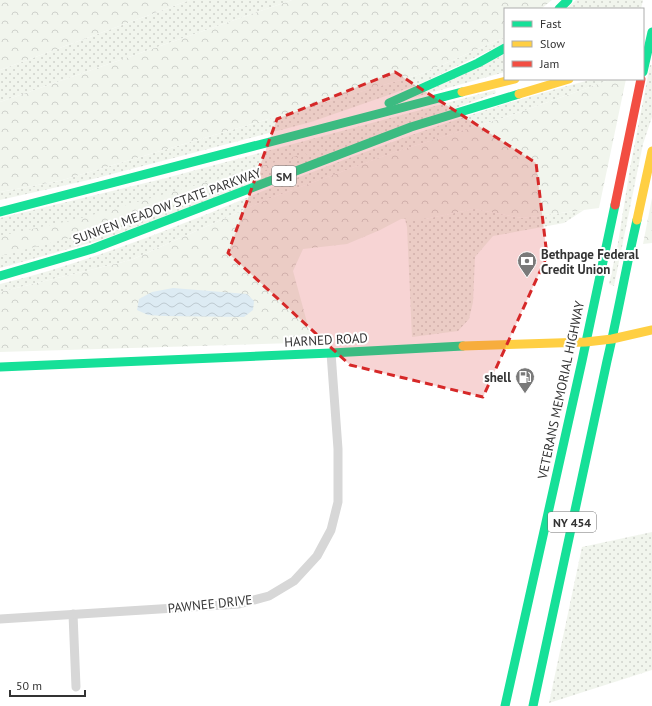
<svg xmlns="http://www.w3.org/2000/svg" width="652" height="706" font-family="'PT Sans',sans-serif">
<defs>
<pattern id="grass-dots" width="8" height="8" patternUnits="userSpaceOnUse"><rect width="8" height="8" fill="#f1f5ed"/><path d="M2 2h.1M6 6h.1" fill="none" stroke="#cfd2cc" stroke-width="1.8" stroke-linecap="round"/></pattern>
<pattern id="forest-crowns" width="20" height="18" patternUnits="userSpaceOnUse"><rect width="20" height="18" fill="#f1f5ed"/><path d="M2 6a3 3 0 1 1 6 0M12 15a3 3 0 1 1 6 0" fill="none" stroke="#cfd2cc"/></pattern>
<pattern id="water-waves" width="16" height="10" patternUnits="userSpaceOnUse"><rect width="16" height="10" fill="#ddebf3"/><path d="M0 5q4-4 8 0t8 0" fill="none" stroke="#becad1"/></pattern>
</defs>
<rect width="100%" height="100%" fill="#fff"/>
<g fill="url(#grass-dots)">
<polygon points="190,0 292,0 0,102 0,70"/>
<polygon points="576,0 643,0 641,9 566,9"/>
<polygon points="505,37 505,43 420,84 311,122 93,179 0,200 0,192 59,181 424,73"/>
<polygon points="505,54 505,72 412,98"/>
<polygon points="650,65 652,65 652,117 643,144 614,286 609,284 618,243 630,168"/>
<path d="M 594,79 L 612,79 L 509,116 L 395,152 L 268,199 L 131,260 L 0,292 L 0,284 C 66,268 129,245 192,220 C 233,204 273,186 315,171 C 406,136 499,103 594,79 Z"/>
<polygon points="495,90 496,93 101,240 0,268 0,218 166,178"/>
<polygon points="474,209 522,218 584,210 564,223 493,236 475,257 473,302 469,319 458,331 412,337 407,227 405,219 425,219"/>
<polygon points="652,532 652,670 549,703 582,547"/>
</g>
<g fill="url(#forest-crowns)" fill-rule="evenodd">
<polygon points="0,0 190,0 0,70"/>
<polygon points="292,0 552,0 541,9 505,9 505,37 424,73 59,181 0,192 0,102"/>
<path d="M 612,79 L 626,79 L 599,208 L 522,218 L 474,209 L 425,219 L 401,219 L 380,230 L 347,244 L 303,249 L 293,271 L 311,337 L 294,343 L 0,352 L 0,292 L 131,260 L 268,199 L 395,152 L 509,116 ZM 253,310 L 191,316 L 164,316 Z"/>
<polygon points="324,148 123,224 0,256 0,236 78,219"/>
<polygon points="652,198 652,243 643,244"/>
</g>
<polygon fill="url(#water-waves)" points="173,288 247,294 254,301 253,310 244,317 164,316 148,315 137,310 139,299 152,292"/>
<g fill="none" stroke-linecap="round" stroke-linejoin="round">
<g stroke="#d7d7d7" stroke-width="9">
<polyline points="73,614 76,687"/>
<polyline points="0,619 239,604 269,596 294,581 317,556 331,530 338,502 338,449 331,353"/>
</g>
<g stroke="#16e098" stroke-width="9">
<polyline points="559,9 568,0"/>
<polyline points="389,103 478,63 505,48"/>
<polyline points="0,212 462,92"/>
<polyline points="0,276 92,249 411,127 519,94"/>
<polyline points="0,367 331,353 463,346"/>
<polyline points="505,706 582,361 615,205"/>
<path d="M 533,706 L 607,361 C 618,314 626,267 637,220"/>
</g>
<g stroke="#ffcf43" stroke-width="9">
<polyline points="462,92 515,79"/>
<polyline points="519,94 569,79"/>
<polyline points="637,220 652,151"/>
<polyline points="463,346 586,342 612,339 652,330"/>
</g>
<polyline stroke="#f24e42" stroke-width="9" points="615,205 641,79"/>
<polyline stroke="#16e098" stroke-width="9" points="643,72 652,32"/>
</g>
<path fill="#d62828" fill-opacity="0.2" stroke="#d62828" stroke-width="3" stroke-dasharray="8 5" stroke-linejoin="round" d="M 395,72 L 536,163 L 547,256 L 483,397 L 350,365 L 228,253 L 277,119 Z"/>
<defs>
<symbol id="bank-pin" viewBox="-11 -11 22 30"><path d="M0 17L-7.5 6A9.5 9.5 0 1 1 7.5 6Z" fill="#7a7a7a" stroke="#fff"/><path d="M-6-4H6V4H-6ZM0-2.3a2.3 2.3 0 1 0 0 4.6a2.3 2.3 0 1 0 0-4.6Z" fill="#fff"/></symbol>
<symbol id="fuel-pin" viewBox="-11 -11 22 30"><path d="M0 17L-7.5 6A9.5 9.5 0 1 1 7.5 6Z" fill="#7a7a7a" stroke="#fff"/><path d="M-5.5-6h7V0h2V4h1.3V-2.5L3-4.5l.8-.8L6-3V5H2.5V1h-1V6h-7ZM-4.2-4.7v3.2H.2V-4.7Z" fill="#fff"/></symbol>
</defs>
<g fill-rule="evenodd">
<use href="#bank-pin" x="516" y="250" width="22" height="30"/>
<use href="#fuel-pin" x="514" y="366" width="22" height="30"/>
</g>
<g text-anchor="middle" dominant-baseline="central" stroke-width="4" stroke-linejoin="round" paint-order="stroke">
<g fill="#fff" stroke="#707070" stroke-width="1">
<rect x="272" y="166" width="24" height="20" rx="3"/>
<rect x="548" y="512" width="48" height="20" rx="3"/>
</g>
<g font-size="12" font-weight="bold" fill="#333">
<text x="284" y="176">SM</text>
<text x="572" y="522">NY 454</text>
</g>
<g font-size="13" fill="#333" stroke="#fff">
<text transform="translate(167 206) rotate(-20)">SUNKEN MEADOW STATE PARKWAY</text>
<text transform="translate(326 340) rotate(-3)">HARNED ROAD</text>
<text transform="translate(561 390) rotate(-78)">VETERANS MEMORIAL HIGHWAY</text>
<text transform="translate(210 604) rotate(-6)">PAWNEE DRIVE</text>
</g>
<g font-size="13" font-weight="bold" fill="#333" stroke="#fff" text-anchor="start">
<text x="541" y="254">Bethpage Federal<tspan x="541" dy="15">Credit Union</tspan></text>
<text x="511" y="377" text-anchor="end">shell</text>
</g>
</g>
<rect x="504" y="8" width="140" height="72" fill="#ffffff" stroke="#adadad"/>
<rect x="512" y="21" width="20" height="6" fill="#16e098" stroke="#adadad"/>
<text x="540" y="28" font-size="12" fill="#333333">Fast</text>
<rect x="512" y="41" width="20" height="6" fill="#ffcf43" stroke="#adadad"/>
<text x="540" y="48" font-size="12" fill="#333333">Slow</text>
<rect x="512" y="61" width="20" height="6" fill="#f24e42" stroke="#adadad"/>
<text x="540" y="68" font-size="12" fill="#333333">Jam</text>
<path d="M10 690v6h75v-6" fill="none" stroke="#333333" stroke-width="2"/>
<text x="16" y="690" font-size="12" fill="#333333" stroke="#ffffff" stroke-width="3" paint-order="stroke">50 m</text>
</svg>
